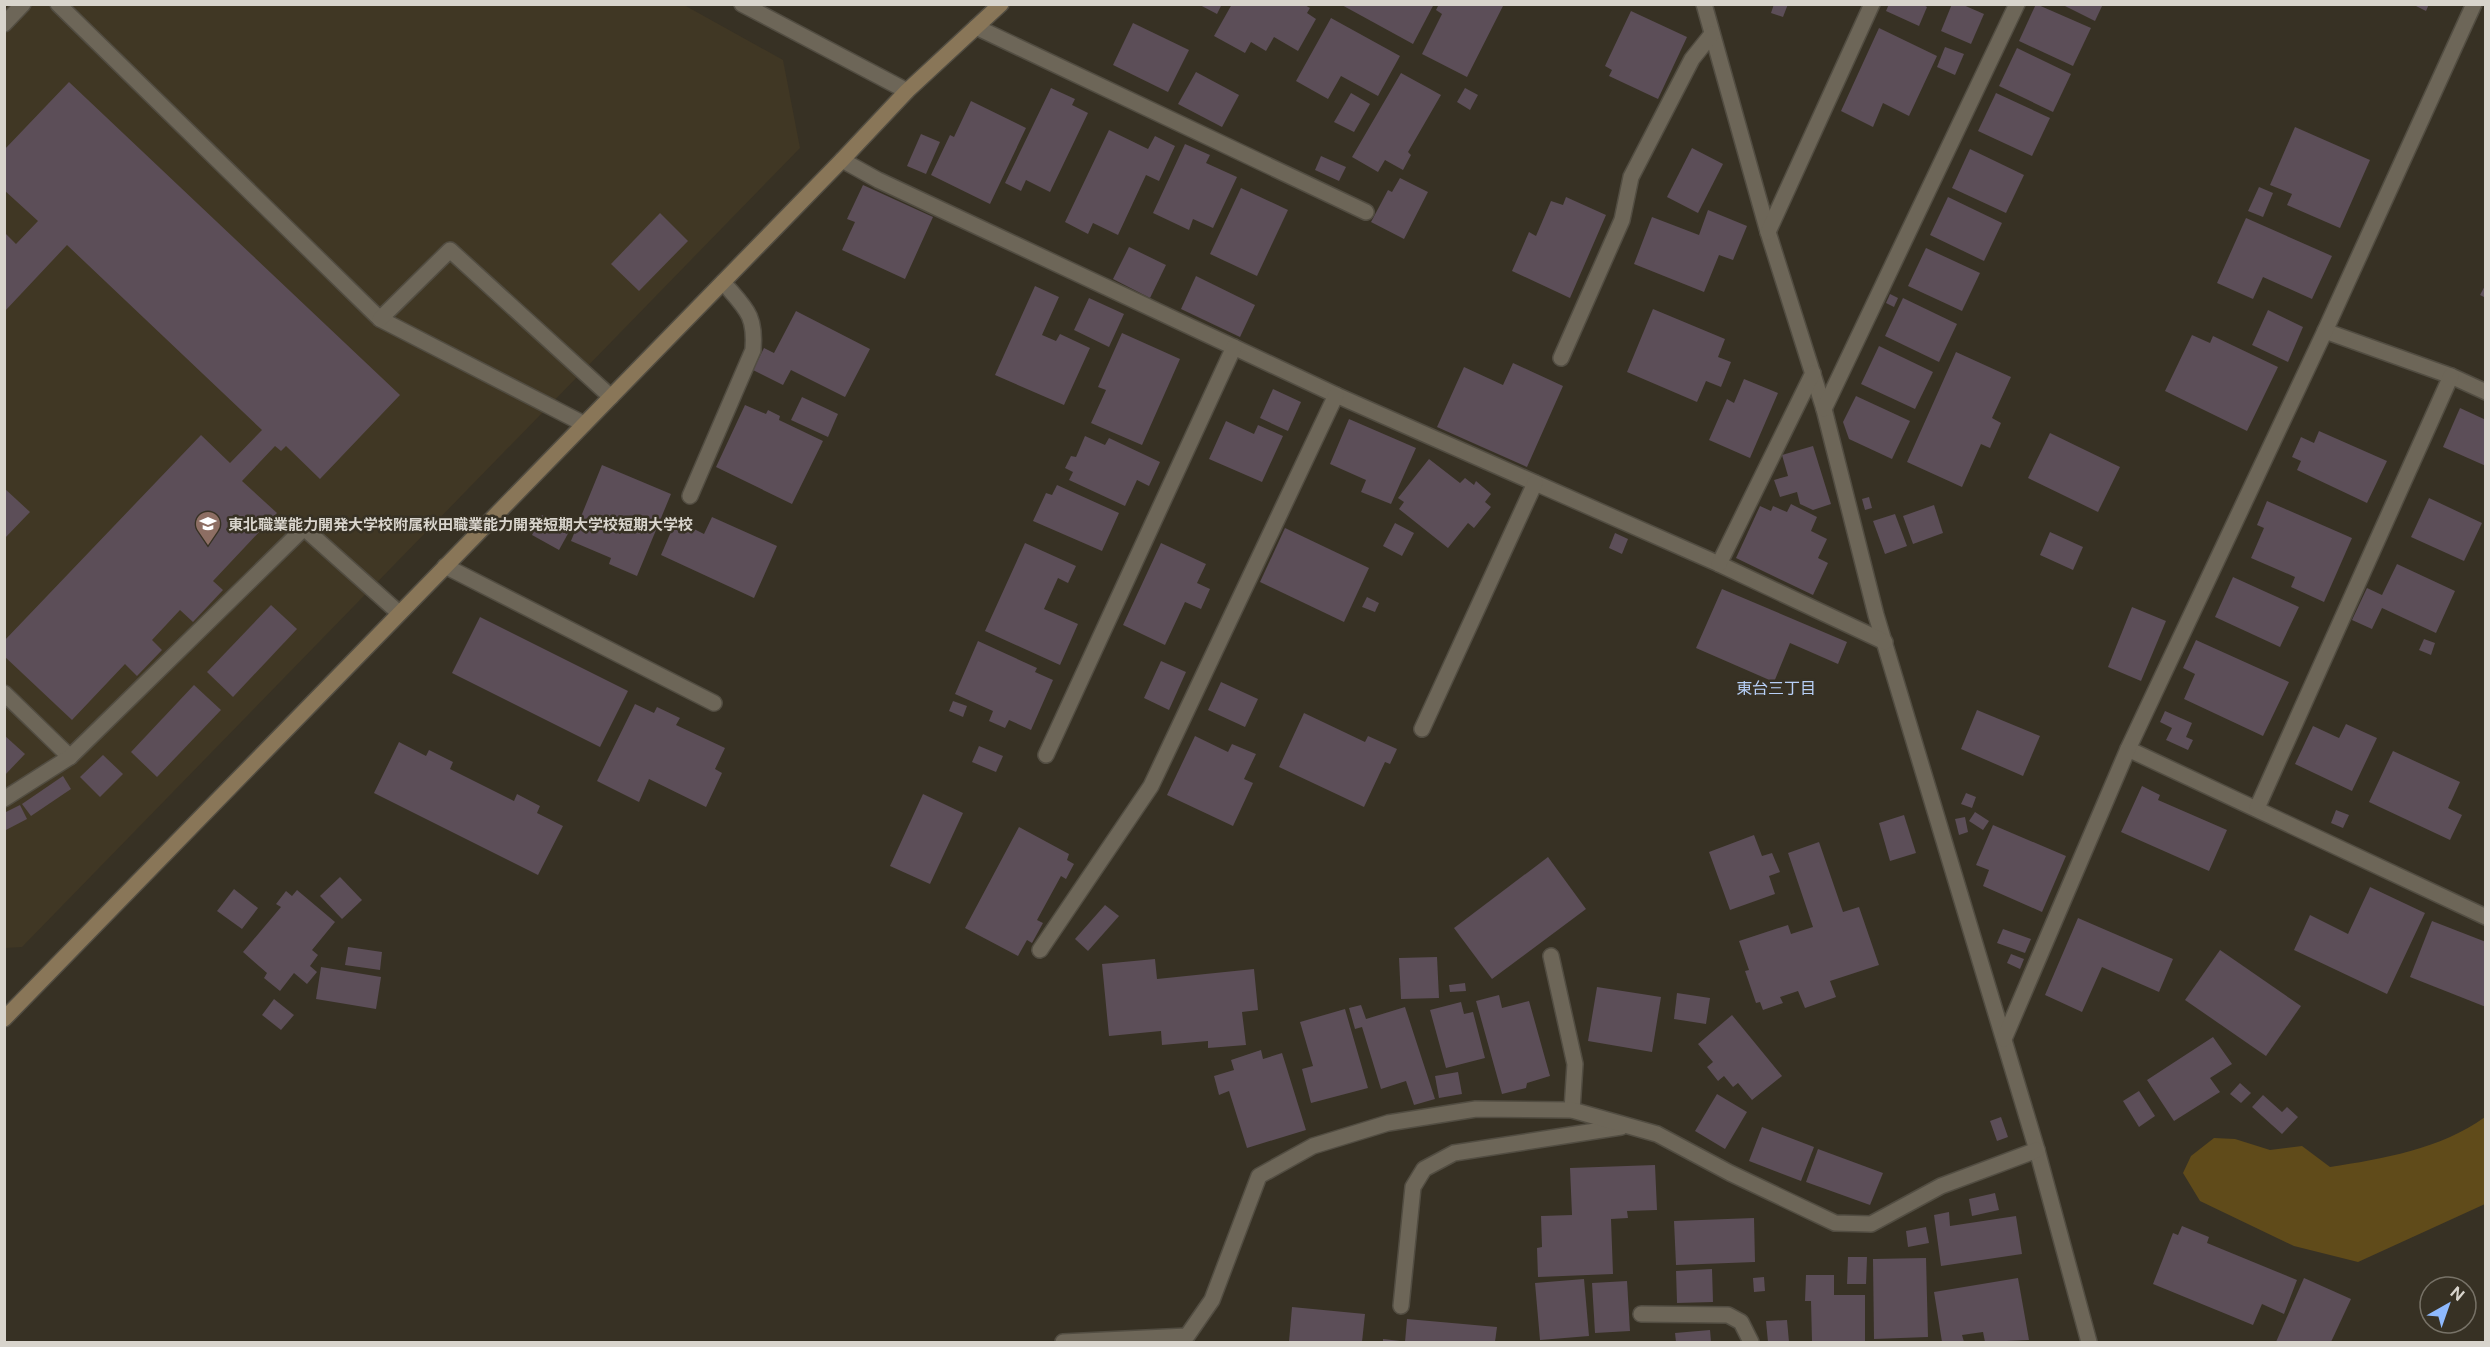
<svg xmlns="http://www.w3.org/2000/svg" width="2490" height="1347" font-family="'Public Sans','Noto Sans JP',sans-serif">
<rect width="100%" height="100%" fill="#373124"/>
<polygon fill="#403724" points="4,5 684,5 783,60 800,148 22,947 5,948"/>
<path fill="#604b1a" d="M 2485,1117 L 2485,1204 L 2358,1262 L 2294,1246 L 2200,1201 L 2183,1173 L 2191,1156 L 2214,1138 L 2235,1139 L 2270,1150 L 2302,1146 L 2330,1167 C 2382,1159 2441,1149 2485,1117 Z"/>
<g fill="#5c4e58">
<polygon points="1198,4 1222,4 1217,14"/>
<polygon points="1232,4 1303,4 1310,8 1307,13 1316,19 1298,51 1274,37 1266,51 1251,42 1245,53 1214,36"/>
<polygon points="1340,4 1434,4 1413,44"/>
<polygon points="1439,4 1504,4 1467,77 1422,54 1442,14 1436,10"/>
<polygon points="1774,4 1788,4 1783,17 1771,13"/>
<polygon points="1889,4 1922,4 1927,7 1919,26 1886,11"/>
<polygon points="1952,4 1961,4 1984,14 1971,44 1941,31"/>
<polygon points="2036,4 2091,28 2073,66 2019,41"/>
<polygon points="2061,4 2103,4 2095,21"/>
<polygon points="2412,4 2429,4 2426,11"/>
<polygon points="1631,11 1687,37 1658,99 1609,76 1612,70 1605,66"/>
<polygon points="1331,18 1400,56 1378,96 1341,76 1328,99 1296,81"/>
<polygon points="1133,23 1189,50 1168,92 1113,65"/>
<polygon points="1879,28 1937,56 1909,116 1883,103 1873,127 1841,111"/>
<polygon points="1945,47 1964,54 1955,75 1937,67"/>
<polygon points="2017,48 2071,74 2053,112 1999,86"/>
<polygon points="1196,72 1239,95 1222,127 1178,104"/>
<polygon points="1401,73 1441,95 1408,152 1411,155 1403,170 1385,160 1378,172 1352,157"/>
<polygon points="69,82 400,395 320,479 286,446 281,451 275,446 242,481 277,513 213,581 223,590 193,622 180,610 152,640 162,650 137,676 125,664 72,720 4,656 4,641 201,435 230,463 262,430 67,245 5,311 5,233 16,244 38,221 4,190 4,150"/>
<polygon points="1051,88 1075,99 1072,105 1088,113 1050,192 1026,180 1021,191 1005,183"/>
<polygon points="1465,88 1478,95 1470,110 1457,102"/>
<polygon points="1351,93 1370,104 1354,132 1334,122"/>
<polygon points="1996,93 2050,118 2032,156 1978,131"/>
<polygon points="971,101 1026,128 990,204 931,175 950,135 954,137"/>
<polygon points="2295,127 2370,160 2340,228 2287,205 2292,194 2270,185"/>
<polygon points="1109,130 1148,149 1155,136 1175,146 1159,181 1146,175 1118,235 1093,223 1088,234 1065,222"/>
<polygon points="921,134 940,142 926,174 907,166"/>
<polygon points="1185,144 1210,155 1206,163 1237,177 1213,228 1193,219 1189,230 1153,213"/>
<polygon points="1692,148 1723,164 1698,213 1667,197"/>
<polygon points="1970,149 2024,175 2006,213 1952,188"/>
<polygon points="1321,156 1346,167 1339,181 1315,170"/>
<polygon points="1400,178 1428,192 1404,239 1371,222 1388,190 1392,192"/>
<polygon points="863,185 933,217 905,279 842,250 855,222 847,219"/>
<polygon points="2259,187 2273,193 2263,217 2248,211"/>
<polygon points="1241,188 1288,210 1257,276 1210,254"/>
<polygon points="1566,197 1606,215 1570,298 1512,271 1529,232 1536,236 1551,201 1563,205"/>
<polygon points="1948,197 2002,223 1984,261 1930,235"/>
<polygon points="1708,210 1747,226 1733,260 1719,255 1704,292 1634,264 1652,217 1699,235"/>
<polygon points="660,213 688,241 639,291 611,264"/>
<polygon points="2246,218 2332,256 2312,299 2263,277 2253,299 2217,283"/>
<polygon points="1129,247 1166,265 1150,298 1113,279"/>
<polygon points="1926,248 1980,273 1962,311 1908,286"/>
<polygon points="1196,276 1255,305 1240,337 1181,309"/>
<polygon points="2486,284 2486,298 2480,295"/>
<polygon points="1035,286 1059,297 1042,335 1056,341 1060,334 1090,348 1064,405 995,375"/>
<polygon points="1890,294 1898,298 1894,307 1886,303"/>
<polygon points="1089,298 1124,314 1109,347 1074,330"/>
<polygon points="1903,298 1957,324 1939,362 1885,336"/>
<polygon points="1653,309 1725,339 1718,357 1731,362 1721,387 1706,381 1697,402 1627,372"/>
<polygon points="2268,310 2303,327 2288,362 2252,345"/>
<polygon points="796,311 870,349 845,397 791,370 783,385 753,370 764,348 774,353"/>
<polygon points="1122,333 1180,359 1142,445 1091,423 1106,390 1098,387"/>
<polygon points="2192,335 2210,343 2213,336 2278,367 2247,431 2165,391"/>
<polygon points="1879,346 1933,372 1915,409 1861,384"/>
<polygon points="1956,352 2011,377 1992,418 2001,423 1990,448 1981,444 1962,487 1907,462"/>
<polygon points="1513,363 1563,386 1527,467 1437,427 1464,367 1503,385"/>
<polygon points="1744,379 1778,393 1750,458 1709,440 1727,399 1734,403"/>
<polygon points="1273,389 1301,402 1288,431 1260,418"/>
<polygon points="1856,396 1910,421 1892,459 1849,439 1843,422"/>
<polygon points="802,397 838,414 828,437 791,420"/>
<polygon points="745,405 766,414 768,410 780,416 779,420 823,441 792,504 716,467"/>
<polygon points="2460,408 2486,420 2486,466 2443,447"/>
<polygon points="1349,419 1416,448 1391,504 1361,492 1366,480 1330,464"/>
<polygon points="1226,421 1254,434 1258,425 1283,436 1262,482 1209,459"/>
<polygon points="2319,431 2387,461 2367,503 2297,470 2301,461 2292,457 2301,437 2314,443"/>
<polygon points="2050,433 2120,467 2098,512 2028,478"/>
<polygon points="1085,436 1105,445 1109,438 1160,462 1149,486 1137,480 1125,506 1069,480 1073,472 1065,468 1071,456 1076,457"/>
<polygon points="1813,446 1831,504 1813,510 1800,504 1797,492 1780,497 1774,480 1788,476 1782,455"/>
<polygon points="1429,459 1460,483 1465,478 1474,485 1476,481 1491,494 1485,502 1491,507 1474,528 1468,523 1448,548 1399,509 1404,502 1398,498"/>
<polygon points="602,465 671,494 637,576 609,564 611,558 571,541"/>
<polygon points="1057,485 1119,513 1102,551 1033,521 1046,493 1052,495"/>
<polygon points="4,488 30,512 4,539"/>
<polygon points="1869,497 1872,508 1865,510 1862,499"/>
<polygon points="2429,498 2482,523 2464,561 2411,537"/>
<polygon points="2267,501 2352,538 2324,602 2291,587 2295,577 2251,558 2264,528 2257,525"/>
<polygon points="1791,504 1817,517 1811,531 1827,539 1818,558 1828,563 1813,595 1736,558 1760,506 1771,511 1773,506 1787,512"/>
<polygon points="1934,505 1943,533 1913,544 1903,516"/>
<polygon points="1895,514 1907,546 1885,554 1873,521"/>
<polygon points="542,515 570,530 559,550 532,535"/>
<polygon points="712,517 777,546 754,598 661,555 676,520 704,534"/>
<polygon points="1395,523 1414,533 1402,556 1383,546"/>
<polygon points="1285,528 1369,568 1344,622 1260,582"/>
<polygon points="2050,532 2083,547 2073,570 2040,555"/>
<polygon points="1615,533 1628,539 1622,554 1609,548"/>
<polygon points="1025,543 1076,566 1068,583 1058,578 1044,609 1078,624 1060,665 985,631"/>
<polygon points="1161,543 1206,564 1197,583 1210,589 1201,609 1185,602 1165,645 1123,625"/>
<polygon points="2397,564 2455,591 2436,633 2382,608 2372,629 2352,620 2367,588 2382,595"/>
<polygon points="2233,577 2299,607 2280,647 2215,617"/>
<polygon points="1722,589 1847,642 1838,664 1790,643 1774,682 1696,648"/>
<polygon points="1367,597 1379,603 1375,612 1362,607"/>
<polygon points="271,605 297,629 233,697 207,672"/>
<polygon points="2132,607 2166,621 2141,681 2108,667"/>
<polygon points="480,617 628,691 600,747 452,673"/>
<polygon points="2424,639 2435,643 2431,655 2419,650"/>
<polygon points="2196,640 2289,682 2263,736 2184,699 2195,674 2183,668"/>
<polygon points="978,641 1037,668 1035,672 1053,680 1031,730 1009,720 1005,728 989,721 993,711 955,694"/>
<polygon points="1161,661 1186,672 1169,710 1144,698"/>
<polygon points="1221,682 1258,699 1245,727 1208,710"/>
<polygon points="194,685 221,710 157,777 131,752"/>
<polygon points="953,701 967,706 963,717 949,711"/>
<polygon points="635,704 654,713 657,707 680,718 676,725 725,748 715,769 722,773 706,807 649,779 639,802 597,781"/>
<polygon points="1977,710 2040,736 2023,776 1961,749"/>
<polygon points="2165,711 2192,723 2186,737 2193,740 2188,750 2166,740 2172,728 2160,722"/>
<polygon points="1304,713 1365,742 1368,736 1397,749 1390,764 1385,762 1364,807 1279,767"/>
<polygon points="2346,724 2377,738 2352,791 2295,764 2313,726 2339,738"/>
<polygon points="4,735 25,754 4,776"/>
<polygon points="1195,736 1228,752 1232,744 1256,754 1244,779 1253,783 1233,826 1167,795"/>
<polygon points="399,742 426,756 429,750 453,762 450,769 514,801 517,794 540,806 537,813 563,826 538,875 374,793"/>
<polygon points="979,746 1003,756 996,772 972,762"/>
<polygon points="2393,751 2460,782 2448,808 2462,815 2450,840 2369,802"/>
<polygon points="103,755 123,774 100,797 80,777"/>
<polygon points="63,776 71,789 31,816 22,804"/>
<polygon points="2142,786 2160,795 2158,800 2227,830 2209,871 2121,832"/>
<polygon points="1966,793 1976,797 1972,808 1961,804"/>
<polygon points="923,794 963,813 930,884 890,866"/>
<polygon points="20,805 27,819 4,831 4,813"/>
<polygon points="2336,810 2349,815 2343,828 2331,823"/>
<polygon points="1975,812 1989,821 1983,830 1969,821"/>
<polygon points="1904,815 1916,853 1890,861 1879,823"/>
<polygon points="1965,817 1968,832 1959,835 1955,819"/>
<polygon points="1993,825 2066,856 2042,912 1983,886 1989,870 1976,865"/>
<polygon points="1019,827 1069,854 1067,860 1074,864 1066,879 1061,876 1037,920 1043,923 1032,943 1027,940 1018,956 965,928"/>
<polygon points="1754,835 1762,856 1772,853 1780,872 1769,876 1775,894 1730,910 1709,852"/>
<polygon points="1819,842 1843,912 1859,907 1879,965 1830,981 1836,997 1805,1008 1798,991 1780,997 1783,1003 1763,1010 1760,1002 1756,1003 1745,971 1749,970 1739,941 1788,925 1791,934 1813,927 1788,853"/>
<polygon points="1548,857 1586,909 1492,979 1454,928"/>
<polygon points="340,877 362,900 342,919 320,896"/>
<polygon points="2370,887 2425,913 2387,994 2294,950 2310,915 2348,934"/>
<polygon points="234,889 258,908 242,929 217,911"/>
<polygon points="297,890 335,922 312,950 318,955 310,966 317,972 307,984 294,973 280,991 264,978 267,973 243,952 281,907 276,904 286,891 292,896"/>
<polygon points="1105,905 1119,916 1088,951 1075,939"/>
<polygon points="2078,918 2173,959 2159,992 2102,967 2082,1012 2045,995"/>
<polygon points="2432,921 2486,942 2486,1007 2410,977"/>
<polygon points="2003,929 2031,939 2025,953 1997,943"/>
<polygon points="348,947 382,952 380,970 345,965"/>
<polygon points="2220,950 2301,1006 2266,1056 2185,1000"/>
<polygon points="2011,954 2024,959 2020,969 2007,963"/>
<polygon points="1437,957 1439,998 1401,999 1399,958"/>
<polygon points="1155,959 1157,979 1254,969 1258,1010 1242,1012 1246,1045 1208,1048 1208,1041 1162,1045 1161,1031 1109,1036 1102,964"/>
<polygon points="321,967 381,977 376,1009 316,999"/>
<polygon points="1465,983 1466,991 1450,992 1449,985"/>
<polygon points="1597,987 1661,997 1652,1052 1588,1041"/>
<polygon points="1677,993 1710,998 1706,1024 1674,1019"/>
<polygon points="1499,995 1502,1008 1529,1001 1550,1076 1527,1083 1526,1088 1502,1094 1476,1001"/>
<polygon points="274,999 294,1015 281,1030 262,1015"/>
<polygon points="1461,1002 1464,1014 1473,1012 1485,1058 1446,1068 1430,1010"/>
<polygon points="1361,1005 1366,1019 1405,1007 1435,1099 1414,1105 1406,1081 1381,1089 1362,1027 1355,1029 1349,1008"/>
<polygon points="1345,1009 1368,1088 1311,1103 1302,1069 1313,1066 1300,1022"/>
<polygon points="1732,1015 1782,1076 1752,1100 1738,1083 1733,1087 1724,1076 1718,1081 1707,1067 1713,1062 1698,1044"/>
<polygon points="2213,1037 2232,1064 2210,1078 2220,1092 2174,1121 2147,1080"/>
<polygon points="1261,1050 1263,1059 1282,1053 1306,1130 1247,1148 1229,1091 1219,1095 1214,1076 1234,1070 1231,1060"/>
<polygon points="1458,1072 1462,1094 1439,1098 1435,1076"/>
<polygon points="2240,1083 2251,1093 2241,1103 2230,1094"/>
<polygon points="2139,1091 2155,1116 2139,1127 2123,1101"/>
<polygon points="1717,1094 1747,1112 1725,1149 1695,1131"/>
<polygon points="2263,1095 2282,1112 2287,1107 2298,1117 2282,1134 2252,1107"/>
<polygon points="2001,1117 2008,1137 1997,1141 1990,1121"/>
<polygon points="1762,1127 1814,1147 1801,1181 1749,1161"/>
<polygon points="1818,1149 1883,1173 1870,1205 1806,1182"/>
<polygon points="1655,1165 1657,1210 1627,1211 1628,1218 1611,1219 1613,1274 1538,1277 1537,1248 1542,1247 1541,1216 1572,1215 1570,1168"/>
<polygon points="1995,1193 1999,1210 1972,1216 1969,1199"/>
<polygon points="1949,1212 1950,1226 2016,1216 2022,1254 1941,1266 1934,1215"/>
<polygon points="1754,1218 1755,1262 1676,1265 1674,1221"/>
<polygon points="2182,1226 2209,1237 2207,1243 2297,1280 2284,1314 2262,1304 2253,1325 2153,1284 2173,1233 2178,1235"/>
<polygon points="1926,1227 1929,1243 1908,1247 1906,1231"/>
<polygon points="1848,1257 1867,1257 1866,1284 1847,1284"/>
<polygon points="1926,1258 1928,1337 1874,1339 1873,1259"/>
<polygon points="1712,1269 1713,1302 1677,1303 1676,1271"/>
<polygon points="1806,1275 1834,1275 1834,1295 1865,1295 1865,1342 1812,1342 1811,1301 1805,1301"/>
<polygon points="1764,1277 1765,1291 1754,1292 1753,1278"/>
<polygon points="2018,1278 2029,1340 1985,1342 1983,1332 1962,1335 1964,1342 1942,1342 1934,1292"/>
<polygon points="2304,1278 2351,1299 2331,1342 2276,1342"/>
<polygon points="1584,1279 1589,1336 1540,1340 1535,1283"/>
<polygon points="1627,1281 1630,1331 1595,1333 1592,1283"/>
<polygon points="1292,1307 1365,1314 1362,1342 1289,1342"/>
<polygon points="1407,1319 1497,1327 1495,1342 1405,1342"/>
<polygon points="1787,1320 1789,1342 1768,1342 1766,1321"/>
<polygon points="1710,1330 1711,1342 1676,1342 1675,1333"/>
<polygon points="1383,1339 1400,1341 1400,1342 1383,1342"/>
</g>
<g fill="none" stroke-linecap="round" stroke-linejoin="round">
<defs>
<g id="lane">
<polyline points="58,4 380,319 584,424"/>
<polyline points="4,24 23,4"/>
<polyline points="380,319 450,250 611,397"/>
<polyline points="4,693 70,757"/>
<polyline points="4,799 70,757 304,528 399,613"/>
</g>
<g id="street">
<polyline points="742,4 907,91"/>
<polyline points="1704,4 1768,232 1824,409 1876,615 2037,1150 2089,1342"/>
<polyline points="976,27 1366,212"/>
<polyline points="842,160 878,180 1336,395 1719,564 1885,642"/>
<polyline points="1768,232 1872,4"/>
<polyline points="2325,331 2451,376 2486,392"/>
<polyline points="1561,358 1622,220 1631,177 1692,59 1712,34"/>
<polyline points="1824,409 2017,4"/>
<path d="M 690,496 L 753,350 C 756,314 745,308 723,282"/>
<polyline points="1719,564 1813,373"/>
<polyline points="445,566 714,703"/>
<polyline points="1422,729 1535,483"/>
<polyline points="2128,749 2486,917"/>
<polyline points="1046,755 1234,347"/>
<polyline points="2257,808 2451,376"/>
<polyline points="1040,950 1151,786 1336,395"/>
<polyline points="1551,956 1575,1064 1572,1110"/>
<polyline points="2004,1039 2128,749 2325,331 2474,4"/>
<polyline points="1401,1306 1413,1187 1424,1169 1454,1153 1621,1127"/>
<polyline points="1641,1314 1728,1315 1741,1322 1751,1342"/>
<polyline points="1063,1342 1187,1336 1212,1300 1259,1176 1313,1146 1388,1123 1476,1109 1572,1110 1657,1134 1730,1173 1835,1223 1871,1224 1941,1186 2037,1150"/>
</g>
<polyline id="secondary" points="4,1019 842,160 907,91 1001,4"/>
</defs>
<use href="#lane" stroke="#524d42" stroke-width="18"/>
<use href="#street" stroke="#524d42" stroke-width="18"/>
<use href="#secondary" stroke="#524d42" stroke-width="18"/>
<use href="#lane" stroke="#6d6658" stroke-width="15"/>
<use href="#street" stroke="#6d6658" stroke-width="15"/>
<use href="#secondary" stroke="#897658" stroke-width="15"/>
</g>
<defs>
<symbol id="university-pin" viewBox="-11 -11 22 30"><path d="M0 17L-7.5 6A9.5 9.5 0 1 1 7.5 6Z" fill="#8d6e63" stroke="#373124"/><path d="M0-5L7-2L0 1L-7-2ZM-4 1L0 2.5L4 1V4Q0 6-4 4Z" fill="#fff"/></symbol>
</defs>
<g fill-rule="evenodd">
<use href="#university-pin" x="193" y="509" width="30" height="40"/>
</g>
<g text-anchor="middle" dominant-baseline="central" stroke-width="5" stroke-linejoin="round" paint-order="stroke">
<g font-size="15" font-weight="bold" fill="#d8d4cc" stroke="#373124" text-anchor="start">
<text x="228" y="524">東北職業能力開発大学校附属秋田職業能力開発短期大学校短期大学校</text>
</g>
<g font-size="16" fill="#b8d0f7" stroke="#373124">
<text x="1776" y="688">東台三丁目</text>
</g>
</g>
<rect width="2490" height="1347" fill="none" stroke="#d8d4cc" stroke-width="12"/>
<g transform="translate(2448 1305) rotate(40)"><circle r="28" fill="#373124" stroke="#777267" stroke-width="1.5"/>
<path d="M0-4.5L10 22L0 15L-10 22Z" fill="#8eb9fd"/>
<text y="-9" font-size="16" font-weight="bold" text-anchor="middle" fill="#d8d4cc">N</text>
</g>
</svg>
